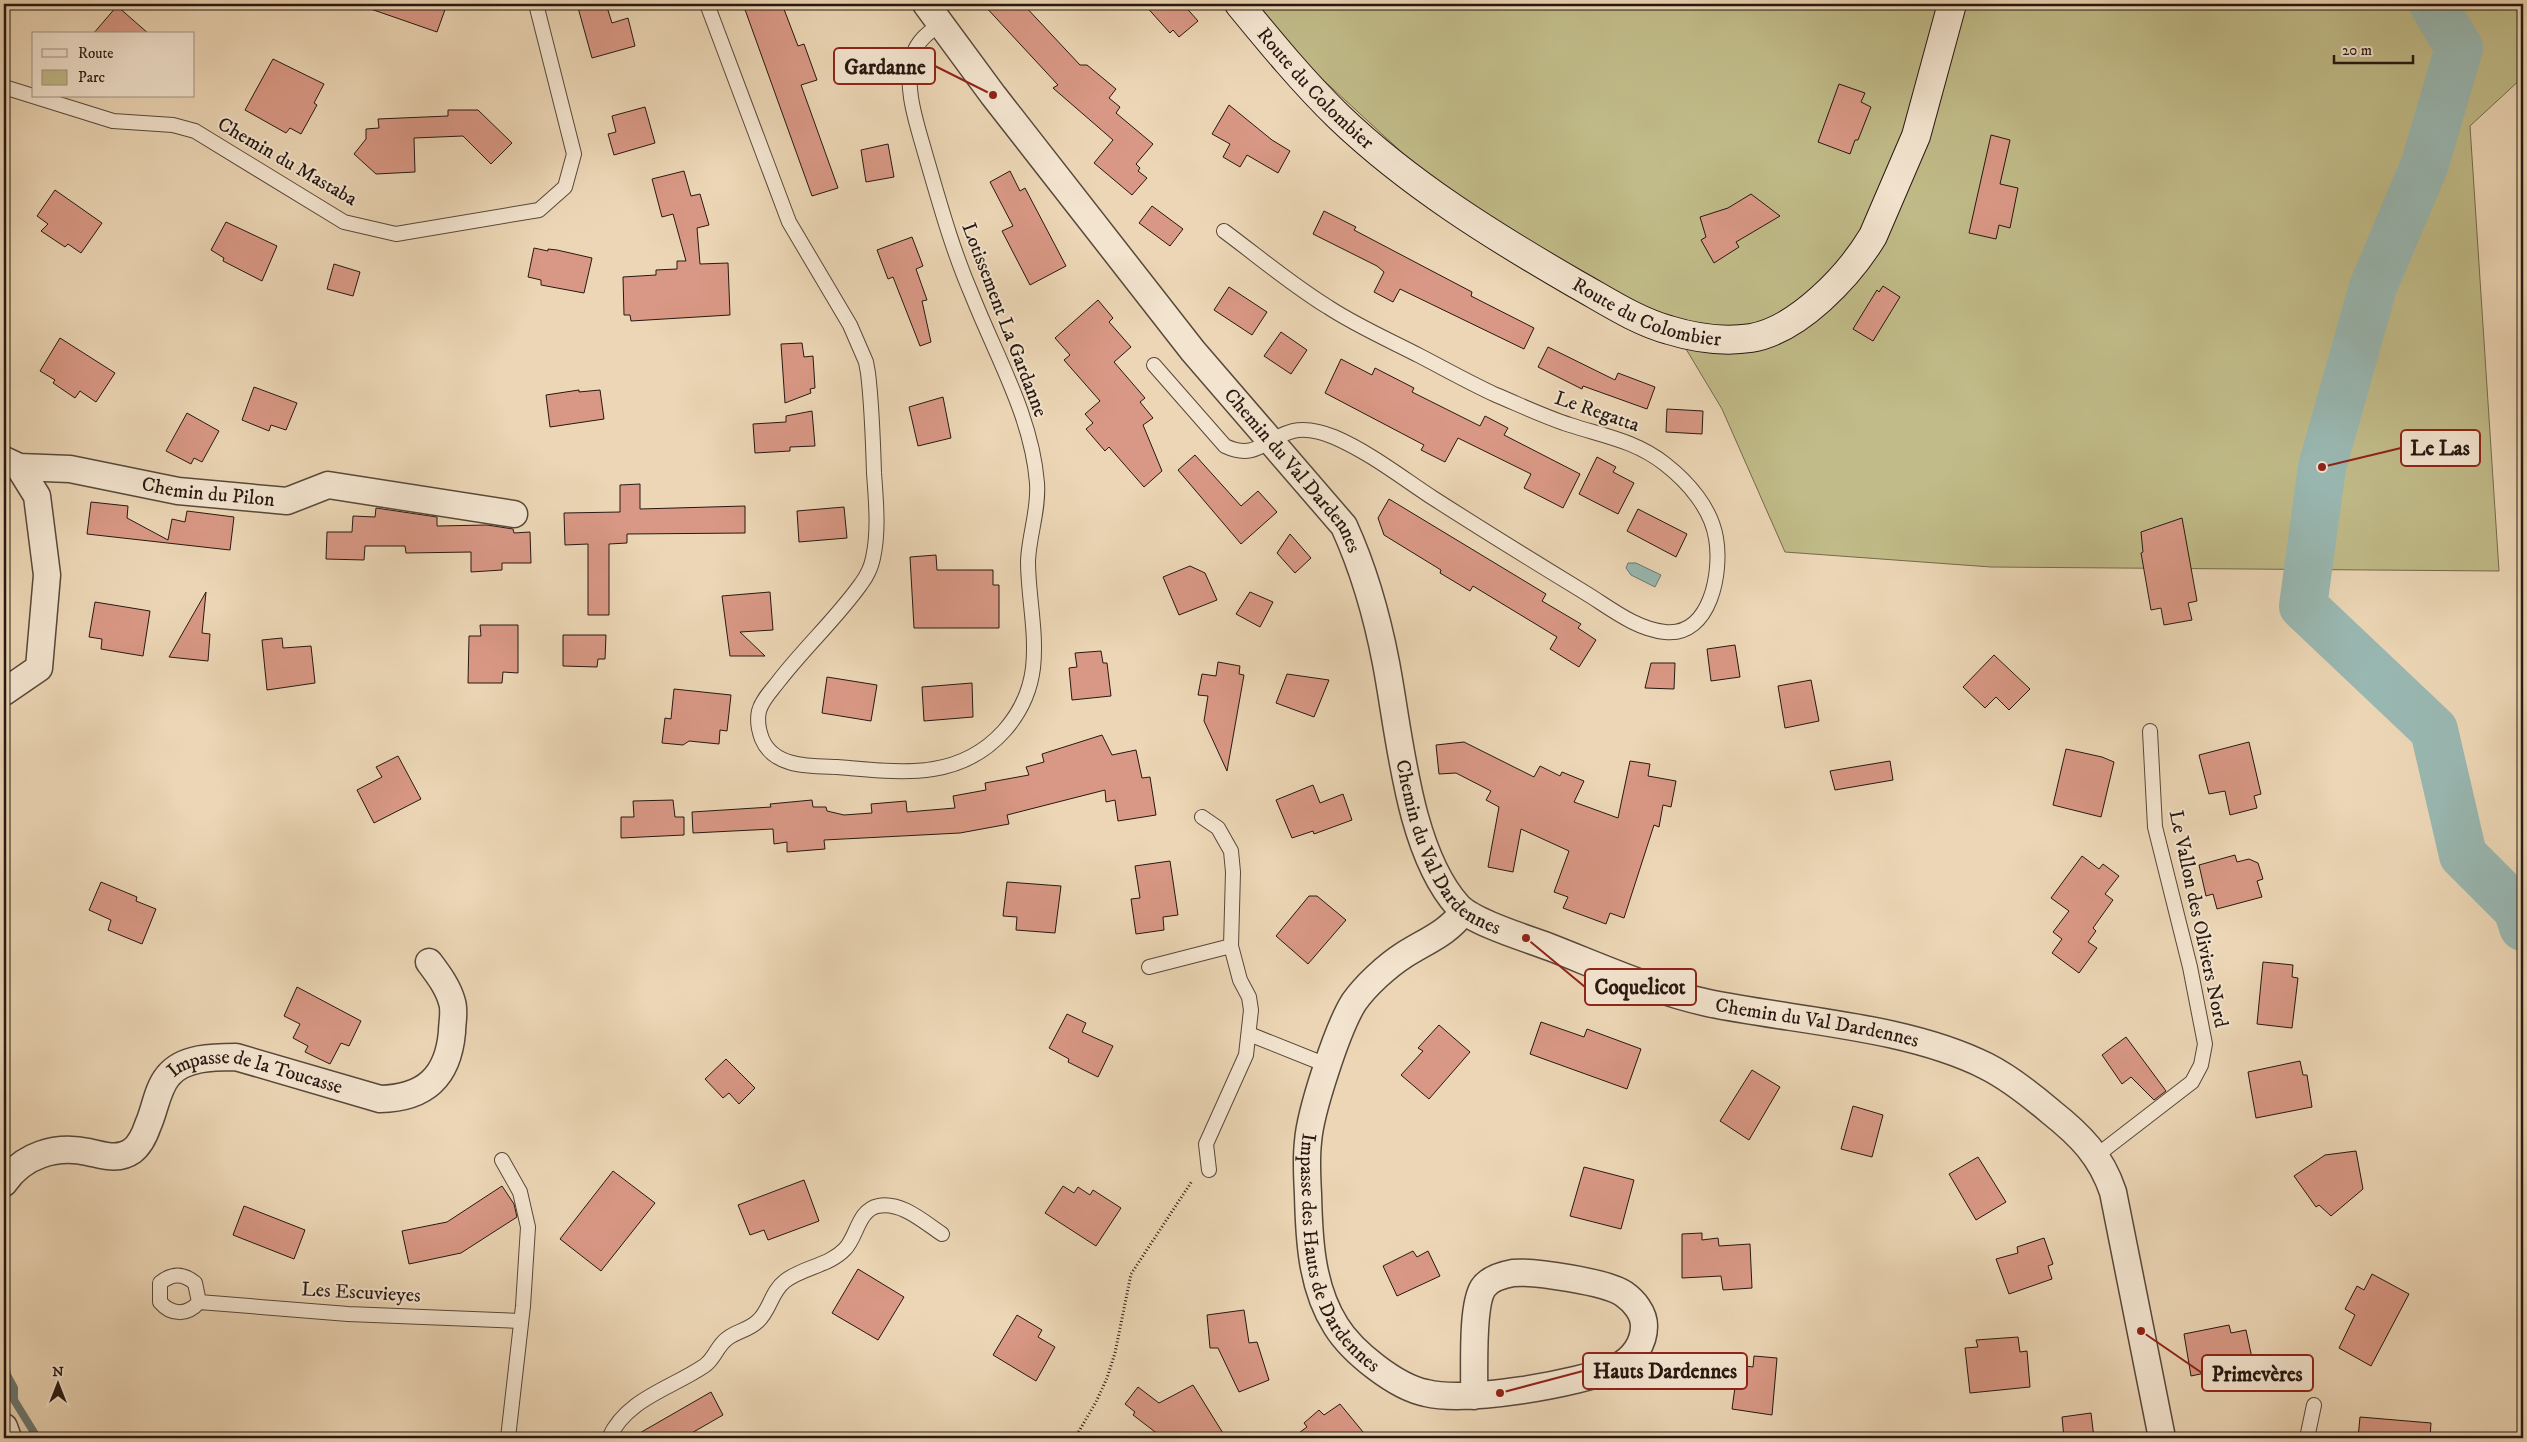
<svg xmlns="http://www.w3.org/2000/svg" width="2527" height="1442" font-family="'IM FELL DW Pica',serif">
<rect width="100%" height="100%" fill="#ecd6b5"/>
<filter id="stains"><feTurbulence type="fractalNoise" baseFrequency=".004" numOctaves="4"/><feColorMatrix values="0 0 0 0 .2 0 0 0 0 .09 0 0 0 0 .02 0 0 0 .5 -.17"/></filter>
<radialGradient id="worn" r=".72"><stop offset=".6" stop-color="#630" stop-opacity="0"/><stop offset="1" stop-color="#630" stop-opacity=".3"/></radialGradient>
<polygon fill="#c0bb88" stroke="#746a4c" points="1248,4 2523,4 2523,77 2470,126 2499,571 1991,567 1785,552 1722,409 1674,329 1484,228 1244,7"/>
<polygon fill="#99b8b2" stroke="#6b7872" points="1628,563 1636,563 1661,575 1655,587 1631,575 1626,568"/>
<g fill="none" stroke-linecap="round" stroke-linejoin="round">
<g stroke="#6b7872" stroke-width="8">
<polyline points="4,1222 7,1186"/>
<polyline points="4,1357 7,1375 14,1388 14,1400 35,1434 35,1438"/>
</g>
<polyline stroke="#99b8b2" stroke-width="48" points="2433,4 2459,48 2425,164 2373,287 2322,467 2303,606 2434,730 2463,855 2517,909 2523,927"/>
</g>
<g fill="#d99885" stroke="#271811">
<polygon points="366,4 447,4 437,32 365,7"/>
<polygon points="577,4 606,4 612,23 628,18 635,46 592,58"/>
<polygon points="743,4 782,4 798,46 804,44 817,80 801,85 838,188 812,196"/>
<polygon points="983,4 1023,4 1080,65 1087,65 1116,89 1109,98 1120,107 1116,113 1153,144 1136,164 1140,168 1138,171 1147,178 1132,195 1094,163 1113,140 1053,88 1058,85"/>
<polygon points="1144,4 1183,4 1198,21 1179,37 1173,30 1170,33"/>
<polygon points="117,6 149,34 93,34"/>
<polygon points="273,59 324,84 314,103 317,105 301,134 290,128 286,133 245,110"/>
<polygon points="1839,84 1865,93 1861,102 1871,107 1858,140 1855,140 1850,154 1818,142"/>
<polygon points="1229,105 1272,140 1290,151 1278,173 1247,155 1240,167 1223,157 1230,144 1212,134"/>
<polygon points="645,107 655,143 614,155 608,134 616,132 612,116"/>
<polygon points="448,110 478,110 512,143 491,164 463,136 414,138 415,172 376,174 354,154 366,139 366,129 379,128 378,119 448,116"/>
<polygon points="1991,135 2010,140 2000,184 2018,188 2010,228 1999,225 1996,239 1969,233"/>
<polygon points="888,144 894,177 866,182 861,150"/>
<polygon points="684,171 691,196 700,194 709,225 697,228 700,264 728,263 730,315 631,321 630,315 624,315 623,277 656,275 656,270 677,269 677,261 686,261 673,214 662,217 652,179"/>
<polygon points="1010,171 1020,191 1025,188 1066,266 1030,285 1002,231 1013,226 990,182"/>
<polygon points="55,190 102,223 81,253 68,244 65,247 41,231 48,224 37,216"/>
<polygon points="1751,194 1780,216 1736,242 1739,247 1714,263 1701,240 1706,237 1700,217 1728,208"/>
<polygon points="1152,206 1183,229 1170,246 1139,223"/>
<polygon points="1324,211 1356,227 1354,230 1472,292 1471,296 1534,328 1524,349 1400,289 1393,302 1374,292 1384,272 1377,266 1313,234"/>
<polygon points="226,222 277,246 262,281 223,261 224,258 211,250"/>
<polygon points="912,237 923,266 916,269 927,300 922,301 931,342 920,346 893,277 888,279 877,250"/>
<polygon points="534,248 548,251 548,249 557,250 592,258 584,293 541,285 541,280 528,277"/>
<polygon points="334,264 360,272 353,296 327,289"/>
<polygon points="1883,286 1900,297 1873,341 1853,329 1877,290 1879,292"/>
<polygon points="1229,287 1267,312 1252,335 1214,310"/>
<polygon points="1098,300 1113,318 1109,322 1131,347 1114,362 1145,398 1140,402 1153,418 1143,425 1162,471 1144,487 1109,447 1105,451 1086,429 1093,423 1085,414 1100,401 1064,360 1070,355 1055,338"/>
<polygon points="1281,332 1307,350 1291,374 1264,356"/>
<polygon points="60,338 115,373 96,402 80,391 75,398 53,383 55,380 40,371"/>
<polygon points="802,343 804,357 813,356 815,388 810,389 811,393 785,403 781,344"/>
<polygon points="1548,347 1615,380 1618,373 1655,387 1647,409 1583,386 1582,389 1538,367"/>
<polygon points="1341,359 1372,375 1375,368 1414,388 1412,392 1480,426 1485,416 1508,428 1504,435 1580,474 1563,508 1524,488 1531,474 1458,438 1445,462 1421,450 1424,445 1325,393"/>
<polygon points="254,387 297,403 286,430 271,425 269,431 242,420"/>
<polygon points="579,390 579,392 600,390 604,419 550,427 546,395"/>
<polygon points="943,397 951,438 918,446 909,407"/>
<polygon points="1667,409 1703,411 1702,434 1666,432"/>
<polygon points="812,411 815,446 790,447 790,451 755,453 753,424 786,422 786,416"/>
<polygon points="187,413 219,431 202,462 194,458 191,464 166,451"/>
<polygon points="1195,455 1241,506 1258,491 1277,512 1241,544 1178,470"/>
<polygon points="1597,457 1616,467 1613,472 1634,483 1618,514 1579,494"/>
<polygon points="640,484 640,509 745,506 745,533 627,534 627,543 609,544 609,615 588,615 588,544 565,545 564,513 620,512 620,485"/>
<polygon points="1389,499 1546,594 1542,601 1581,624 1578,628 1596,640 1579,667 1550,649 1557,637 1473,586 1470,591 1440,573 1441,570 1384,535 1378,518"/>
<polygon points="91,502 128,506 127,518 168,540 172,519 185,522 187,511 234,517 230,550 87,534"/>
<polygon points="844,507 847,538 799,542 797,511"/>
<polygon points="376,508 437,517 437,526 487,525 513,529 514,533 530,532 531,563 502,563 502,570 471,572 471,552 406,553 405,546 365,546 364,560 326,559 327,532 352,532 353,516 375,517"/>
<polygon points="1638,509 1687,534 1676,557 1627,531"/>
<polygon points="2182,518 2197,601 2188,603 2192,620 2164,625 2161,608 2151,610 2141,553 2143,552 2141,532"/>
<polygon points="1290,534 1311,558 1295,573 1277,553"/>
<polygon points="936,555 937,570 993,570 993,585 999,585 999,628 914,628 910,557"/>
<polygon points="1190,566 1205,573 1217,600 1179,615 1163,577"/>
<polygon points="206,592 202,633 210,634 208,661 169,657"/>
<polygon points="770,592 773,630 740,632 765,656 730,656 722,596"/>
<polygon points="1250,592 1273,602 1260,627 1236,614"/>
<polygon points="95,602 150,611 143,656 101,649 102,639 89,637"/>
<polygon points="480,625 518,625 518,673 503,672 502,683 468,683 469,636 481,636"/>
<polygon points="563,635 606,635 605,659 598,659 597,667 563,666"/>
<polygon points="282,638 283,648 311,646 315,683 267,690 262,640"/>
<polygon points="1735,645 1740,677 1711,681 1707,649"/>
<polygon points="1101,651 1103,663 1107,663 1111,696 1072,700 1069,668 1077,667 1075,653"/>
<polygon points="1994,655 2030,689 2009,710 1996,697 1985,708 1963,687"/>
<polygon points="1218,662 1240,666 1239,674 1244,675 1227,771 1204,721 1208,696 1198,695 1202,674 1216,676"/>
<polygon points="1651,663 1675,663 1674,689 1645,688"/>
<polygon points="1287,674 1329,680 1314,717 1276,703"/>
<polygon points="827,677 877,685 871,721 822,713"/>
<polygon points="1811,680 1819,721 1785,728 1778,686"/>
<polygon points="972,683 973,717 924,721 922,687"/>
<polygon points="674,689 731,695 727,731 720,730 719,744 689,741 683,745 662,743 665,718 671,719"/>
<polygon points="1102,735 1112,755 1136,750 1142,778 1150,777 1156,815 1118,821 1115,800 1106,802 1105,790 1007,815 1009,824 960,833 824,840 825,849 787,852 787,842 774,844 773,829 693,833 692,812 771,807 770,804 812,800 813,807 826,807 827,811 844,815 872,813 871,804 906,801 907,812 955,808 953,796 986,790 985,783 1029,775 1026,767 1044,762 1042,754"/>
<polygon points="1464,742 1534,777 1540,766 1560,776 1562,772 1584,781 1574,802 1618,818 1630,761 1650,764 1648,776 1676,781 1671,807 1663,805 1659,827 1654,825 1624,918 1610,913 1606,924 1563,908 1568,897 1554,892 1569,851 1521,829 1513,872 1488,867 1499,807 1486,800 1491,791 1456,773 1439,774 1436,745"/>
<polygon points="2249,742 2261,794 2254,796 2257,808 2230,815 2225,791 2209,794 2199,755"/>
<polygon points="2066,749 2102,757 2114,762 2101,817 2053,805"/>
<polygon points="398,756 421,799 374,823 357,790 382,777 376,767"/>
<polygon points="1890,761 1893,780 1835,790 1830,771"/>
<polygon points="1313,785 1320,803 1343,794 1352,820 1314,834 1313,831 1292,838 1276,800"/>
<polygon points="673,800 675,817 684,817 684,835 621,838 621,817 634,817 633,801"/>
<polygon points="2235,855 2237,862 2249,859 2258,863 2263,879 2257,881 2262,897 2217,909 2213,894 2206,896 2199,865"/>
<polygon points="2082,856 2099,869 2103,864 2119,876 2105,894 2113,900 2093,928 2096,931 2088,942 2097,948 2079,973 2052,953 2062,939 2053,932 2069,911 2051,898"/>
<polygon points="1170,861 1178,915 1163,917 1164,930 1136,934 1131,899 1140,898 1135,866"/>
<polygon points="101,882 137,897 136,901 156,909 142,944 108,930 111,920 89,910"/>
<polygon points="1007,882 1061,886 1055,933 1016,930 1017,917 1003,916"/>
<polygon points="1309,896 1317,896 1346,920 1308,964 1276,936"/>
<polygon points="2263,962 2293,965 2292,977 2298,978 2292,1028 2257,1024"/>
<polygon points="297,987 361,1021 349,1046 341,1043 330,1064 305,1052 308,1046 293,1038 300,1024 284,1016"/>
<polygon points="1067,1014 1086,1023 1082,1032 1113,1046 1098,1077 1068,1062 1069,1059 1049,1048"/>
<polygon points="1541,1022 1584,1037 1587,1029 1641,1049 1627,1089 1530,1054"/>
<polygon points="1439,1025 1470,1052 1429,1099 1401,1075 1423,1051 1418,1048"/>
<polygon points="2126,1037 2166,1091 2154,1100 2131,1077 2122,1084 2102,1055"/>
<polygon points="726,1059 755,1088 739,1104 729,1093 723,1098 705,1079"/>
<polygon points="2300,1061 2303,1075 2307,1075 2312,1107 2256,1118 2248,1072"/>
<polygon points="1752,1070 1780,1087 1749,1140 1720,1121"/>
<polygon points="1853,1106 1883,1115 1872,1157 1841,1149"/>
<polygon points="2356,1151 2363,1189 2331,1216 2319,1205 2316,1207 2294,1176 2325,1155"/>
<polygon points="1978,1157 2006,1202 1976,1220 1949,1174"/>
<polygon points="1584,1167 1634,1180 1621,1229 1570,1216"/>
<polygon points="613,1171 655,1203 601,1271 560,1239"/>
<polygon points="804,1180 819,1221 768,1240 764,1230 750,1235 738,1205"/>
<polygon points="502,1186 514,1204 517,1217 461,1253 409,1264 402,1231 447,1222"/>
<polygon points="1063,1186 1074,1193 1078,1187 1090,1195 1093,1190 1121,1208 1096,1246 1045,1213"/>
<polygon points="244,1206 305,1230 294,1259 233,1235"/>
<polygon points="1702,1233 1702,1240 1718,1238 1719,1246 1750,1244 1752,1288 1723,1290 1721,1276 1682,1278 1682,1234"/>
<polygon points="2044,1238 2053,1264 2048,1266 2052,1279 2009,1294 1996,1259 2018,1253 2017,1247"/>
<polygon points="1413,1251 1417,1257 1428,1251 1440,1276 1397,1296 1383,1266"/>
<polygon points="858,1269 904,1297 878,1340 832,1313"/>
<polygon points="2372,1274 2409,1294 2371,1366 2339,1348 2355,1315 2345,1309 2357,1286 2364,1290"/>
<polygon points="1244,1310 1249,1343 1257,1342 1269,1380 1239,1392 1218,1348 1210,1348 1207,1315"/>
<polygon points="1017,1315 1042,1330 1038,1337 1055,1347 1036,1381 993,1355"/>
<polygon points="2229,1325 2231,1333 2246,1330 2252,1358 2223,1364 2224,1369 2191,1376 2184,1334"/>
<polygon points="2018,1337 2020,1352 2027,1351 2030,1387 1970,1393 1965,1348 1978,1347 1976,1340"/>
<polygon points="1754,1356 1777,1358 1772,1415 1732,1409 1738,1365 1753,1367"/>
<polygon points="1193,1385 1226,1438 1163,1438 1133,1415 1135,1412 1125,1404 1138,1387 1159,1403"/>
<polygon points="711,1392 723,1415 683,1438 631,1438"/>
<polygon points="1340,1404 1368,1438 1292,1438 1307,1427 1304,1423 1319,1410 1324,1415"/>
<polygon points="2091,1413 2094,1438 2064,1438 2062,1417"/>
<polygon points="2360,1417 2431,1423 2430,1438 2358,1438"/>
</g>
<g fill="none" stroke-linecap="round" stroke-linejoin="round">
<defs>
<g id="lane">
<path d="M 707,4 L 789,222 L 850,325 L 866,362 L 868,373 C 872,406 873,440 874,473 C 876,501 879,531 873,558 C 871,568 867,576 861,584 C 836,619 804,648 778,682 C 771,691 762,700 759,711 C 757,720 759,731 762,739 C 774,768 811,766 837,767 C 898,772 958,782 1004,731 C 1020,713 1030,692 1033,668 C 1037,632 1028,596 1028,561 C 1029,535 1039,510 1037,483 C 1032,417 996,356 972,295 C 952,249 939,201 925,153 C 917,124 903,86 913,55 C 918,40 928,33 940,24"/>
<polyline points="4,87 113,121 173,125 195,131 344,222 396,234 539,210 565,187 574,154 536,4"/>
<path d="M 1154,365 L 1225,446 C 1257,461 1265,438 1293,431 C 1306,428 1322,432 1334,437 C 1369,452 1401,477 1433,498 C 1483,530 1533,561 1584,592 C 1609,607 1635,629 1665,632 C 1711,637 1722,571 1716,538 C 1711,508 1688,482 1665,464 C 1636,441 1604,436 1570,425 C 1545,417 1520,405 1496,395 C 1470,383 1445,369 1420,356 C 1389,340 1357,326 1328,307 C 1292,285 1259,257 1224,231"/>
<polyline points="1202,817 1218,828 1231,851 1233,872 1231,946 1240,980 1249,997 1251,1010 1246,1055 1206,1144 1209,1170"/>
<polyline points="1149,967 1231,946"/>
<polyline points="1249,1034 1329,1066"/>
<polyline points="2096,1156 2192,1082 2201,1065 2205,1044 2190,967 2155,827 2150,731"/>
<polyline points="502,1160 520,1192 528,1227 523,1306 508,1438"/>
<path d="M 199,1302 C 187,1316 171,1315 160,1302 L 160,1283 C 172,1273 183,1273 195,1283 L 199,1302 L 348,1314 L 521,1321"/>
<path d="M 609,1438 C 626,1399 672,1388 704,1366 C 715,1359 717,1345 728,1338 C 737,1331 749,1330 758,1321 C 770,1310 771,1292 785,1281 C 803,1267 829,1266 845,1249 C 857,1237 858,1210 878,1206 C 901,1201 924,1222 942,1234"/>
<polyline points="2307,1438 2314,1405"/>
</g>
<g id="street">
<path id="s1" d="M 926,4 L 993,95 L 1193,351 L 1344,526 C 1364,570 1377,616 1386,663 C 1400,736 1408,850 1458,906 C 1474,923 1529,939 1552,948 C 1603,968 1654,991 1708,1003 C 1795,1021 1906,1026 1986,1066 C 2010,1078 2031,1095 2051,1112 C 2080,1135 2101,1156 2113,1192 L 2162,1438"/>
<path id="s2" d="M 4,460 L 19,467 L 70,469 L 178,491 L 287,501 L 328,485 L 514,514"/>
<polyline points="4,692 39,668 47,575 37,496 19,467"/>
<path id="s3" d="M 1463,912 C 1448,933 1426,941 1404,955 C 1387,966 1366,985 1354,1002 C 1338,1027 1310,1112 1308,1142 C 1306,1159 1307,1176 1308,1194 C 1309,1238 1311,1287 1336,1326 C 1352,1352 1396,1387 1426,1393 C 1467,1403 1578,1384 1617,1367 C 1633,1359 1644,1344 1644,1326 C 1644,1313 1634,1301 1624,1294 C 1607,1282 1534,1271 1513,1273 C 1502,1275 1489,1279 1483,1288 C 1471,1307 1475,1372 1474,1396"/>
<path id="s4" d="M 4,1183 C 23,1155 56,1145 88,1152 C 103,1155 118,1161 132,1151 C 140,1145 145,1134 148,1125 C 155,1110 157,1089 168,1076 C 183,1057 214,1057 236,1057 L 380,1099 C 425,1098 448,1077 452,1032 C 452,1023 455,1011 452,1002 C 448,987 438,974 429,962"/>
<polyline points="4,1427 8,1438"/>
</g>
<g id="secondary">
<path id="s5" d="M 1239,4 C 1271,43 1303,82 1339,117 C 1409,184 1493,236 1576,284 C 1605,300 1636,321 1669,330 C 1695,338 1724,342 1751,338 C 1798,330 1849,276 1873,236 L 1916,136 L 1952,4"/>
</g>
</defs>
<use href="#lane" stroke="#58483a" stroke-width="16"/>
<use href="#street" stroke="#58483a" stroke-width="29"/>
<use href="#secondary" stroke="#271811" stroke-width="30"/>
<polyline stroke="#271811" stroke-width="3" stroke-dasharray="1 2.5" stroke-linecap="butt" points="1075,1438 1096,1402 1107,1378 1115,1353 1131,1274 1192,1181"/>
<use href="#lane" stroke="#f3e4cf" stroke-width="14"/>
<use href="#street" stroke="#f3e4cf" stroke-width="26"/>
<use href="#secondary" stroke="#f3e4cf" stroke-width="28"/>
</g>
<g text-anchor="middle" dominant-baseline="central" stroke-width="4" stroke-linejoin="round" paint-order="stroke">
<g font-size="20" fill="#271811" stroke="#f3e4cf">
<text stroke="none"><textPath href="#s5" startOffset="114">Route du Colombier</textPath></text>
<text transform="translate(287 162) rotate(30)">Chemin du Mastaba</text>
<text stroke="none"><textPath href="#s5" startOffset="519">Route du Colombier</textPath></text>
<text transform="translate(1004 320) rotate(69)">Lotissement La Gardanne</text>
<text transform="translate(1597 412) rotate(19)">Le Regatta</text>
<text stroke="none"><textPath href="#s1" startOffset="594">Chemin du Val Dardennes</textPath></text>
<text stroke="none"><textPath href="#s2" startOffset="208">Chemin du Pilon</textPath></text>
<text stroke="none"><textPath href="#s1" startOffset="1014">Chemin du Val Dardennes</textPath></text>
<text transform="translate(2198 919) rotate(78)">Le Vallon des Oliviers Nord</text>
<text stroke="none"><textPath href="#s1" startOffset="1449">Chemin du Val Dardennes</textPath></text>
<text stroke="none"><textPath href="#s4" startOffset="318">Impasse de la Toucasse</textPath></text>
<text stroke="none"><textPath href="#s3" startOffset="410">Impasse des Hauts de Dardennes</textPath></text>
<text transform="translate(361 1293) rotate(3)">Les Escuvieyes</text>
</g>
</g>
<path fill="none" stroke="#8f2418" stroke-width="2" d="M993 95L935 66M2322 467L2401 448M1526 938L1585 987M1500 1393L1583 1371M2141 1331L2202 1373"/>
<g fill="#8f2418" stroke="#f3e4cf" stroke-width="2">
<circle cx="993" cy="95" r="5"/>
<circle cx="2322" cy="467" r="5"/>
<circle cx="1526" cy="938" r="5"/>
<circle cx="1500" cy="1393" r="5"/>
<circle cx="2141" cy="1331" r="5"/>
</g>
<g fill="#f3e4cf" stroke="#8f2418" stroke-width="2">
<rect x="834" y="48" width="101" height="36" rx="5"/>
<rect x="2401" y="430" width="79" height="36" rx="5"/>
<rect x="1585" y="969" width="111" height="36" rx="5"/>
<rect x="1583" y="1353" width="164" height="36" rx="5"/>
<rect x="2202" y="1355" width="111" height="36" rx="5"/>
</g>
<g font-size="21" text-anchor="middle" font-weight="bold" fill="#271811">
<text x="885" y="74">Gardanne</text>
<text x="2440" y="455">Le Las</text>
<text x="1640" y="994">Coquelicot</text>
<text x="1665" y="1378">Hauts Dardennes</text>
<text x="2257" y="1381">Primevères</text>
</g>
<rect width="2527" height="1442" fill="none" stroke="#ecd6b5" stroke-width="20"/>
<rect x="5" y="5" width="2517" height="1432" fill="none" stroke="#271811" stroke-width="2.5"/>
<rect x="10" y="10" width="2507" height="1422" fill="none" stroke="#271811"/>
<rect x="32" y="32" width="162" height="65" fill="#f3e4cf" stroke="#a19283"/>
<rect x="42" y="49" width="25" height="8" fill="#f3e4cf" stroke="#a19283"/>
<text x="78" y="58" font-size="15" fill="#271811">Route</text>
<rect x="42" y="70" width="25" height="15" fill="#c0bb88" stroke="#a19283"/>
<text x="78" y="82" font-size="15" fill="#271811">Parc</text>
<g transform="translate(58 1384)" stroke="#f3e4cf" stroke-width="4" paint-order="stroke">
<path d="M0-4L9 19L0 12L-9 19Z" fill="#271811"/>
<text y="-8" font-size="14" font-weight="bold" text-anchor="middle" fill="#271811">N</text>
</g>
<path d="M2334 55v8h79v-8" fill="none" stroke="#271811" stroke-width="2.5"/>
<text x="2342" y="55" font-size="15" fill="#271811" stroke="#f3e4cf" stroke-width="4" paint-order="stroke">20 m</text>
<rect width="100%" height="100%" filter="url(#stains)"/>
<rect width="100%" height="100%" fill="url(#worn)"/>
</svg>
